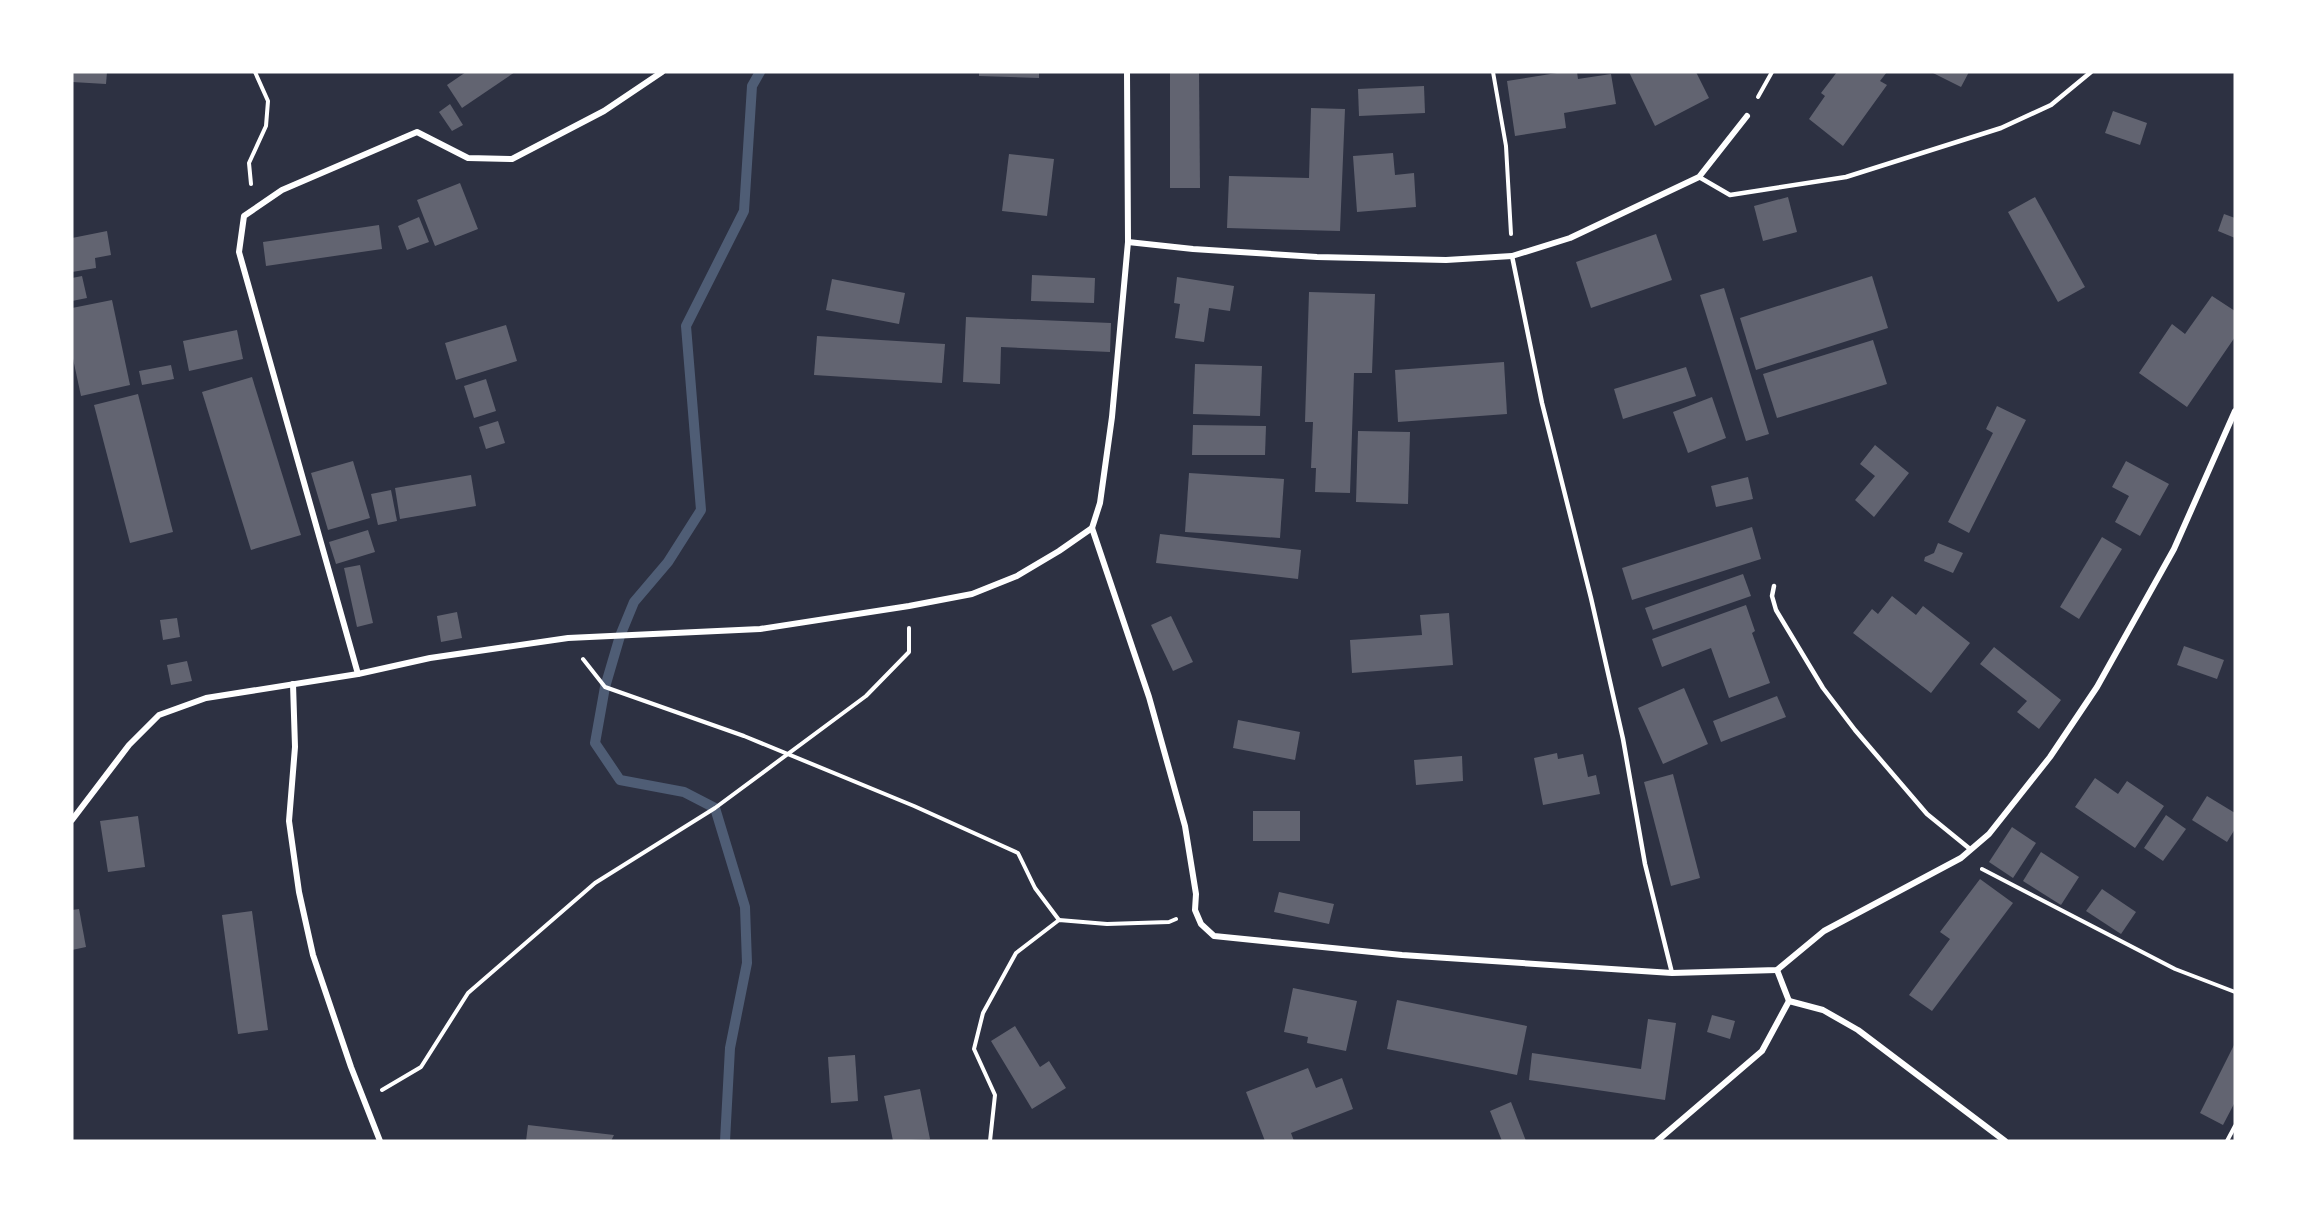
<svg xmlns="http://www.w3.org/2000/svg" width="2307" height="1213" font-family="'Nunito Sans',sans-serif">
<rect width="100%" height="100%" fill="#2d3142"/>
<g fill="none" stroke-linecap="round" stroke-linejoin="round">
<polyline stroke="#4f5d75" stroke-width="10" points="725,1141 730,1048 747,963 745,907 715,808 684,792 620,780 595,743 605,687 620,636 634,602 668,562 701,510 686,326 744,211 752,86 760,72"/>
</g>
<g fill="#626471">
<polygon points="72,72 107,72 106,84 72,82"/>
<polygon points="466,72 515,72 462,108 447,85"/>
<polygon points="979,72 1039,72 1039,78 979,76"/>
<polygon points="1170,72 1199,72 1200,188 1170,188"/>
<polygon points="1563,72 1577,72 1578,79 1611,74 1616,104 1564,113 1566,128 1515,136 1507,81"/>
<polygon points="1629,72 1696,72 1709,98 1655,126"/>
<polygon points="1837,72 1887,72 1880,81 1887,85 1843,146 1809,119 1825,96 1821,93"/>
<polygon points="1931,72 1969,72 1961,87"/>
<polygon points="1424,86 1425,113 1359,116 1358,89"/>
<polygon points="450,104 463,125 452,131 439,112"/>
<polygon points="1311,108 1345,109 1340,231 1227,228 1229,176 1309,178"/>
<polygon points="2113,111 2147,123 2140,145 2105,133"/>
<polygon points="1393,153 1395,175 1414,173 1416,207 1357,212 1353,156"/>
<polygon points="1009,154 1054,159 1047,216 1002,211"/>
<polygon points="460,183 478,229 435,246 417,200"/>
<polygon points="1788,197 1797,232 1763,241 1754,206"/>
<polygon points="2035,197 2085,287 2058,302 2008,212"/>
<polygon points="2224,214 2235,218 2235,238 2218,231"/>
<polygon points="419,217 429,242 407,250 398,226"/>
<polygon points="379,225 382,249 266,266 263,242"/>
<polygon points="107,231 111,255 95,258 96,268 72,272 72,238"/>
<polygon points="1656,234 1672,280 1591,308 1576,262"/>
<polygon points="1032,275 1095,278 1094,303 1031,301"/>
<polygon points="82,276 87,298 72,301 72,278"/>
<polygon points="1872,276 1888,328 1756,370 1740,318"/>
<polygon points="1177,277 1234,286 1230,311 1209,308 1204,342 1175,338 1180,304 1174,303"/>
<polygon points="832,279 905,293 899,324 826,310"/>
<polygon points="1724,288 1769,434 1746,441 1700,295"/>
<polygon points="1309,292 1375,294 1372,373 1354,373 1350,493 1315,492 1316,468 1311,468 1313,422 1305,422"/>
<polygon points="2212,296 2235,311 2235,337 2187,407 2139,373 2172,324 2185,334"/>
<polygon points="112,300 130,385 81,396 72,354 72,308"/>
<polygon points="966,317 1111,323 1110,352 1001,347 1000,384 963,382"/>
<polygon points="506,325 517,361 456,380 445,343"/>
<polygon points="237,330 243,359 189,371 183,341"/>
<polygon points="817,336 945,344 942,383 814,375"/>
<polygon points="1873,340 1887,384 1777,418 1763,374"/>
<polygon points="1504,362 1507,414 1398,422 1395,370"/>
<polygon points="1195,364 1262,366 1260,416 1193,414"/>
<polygon points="171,365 174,379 142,385 139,371"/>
<polygon points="1686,367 1696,396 1623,419 1614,389"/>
<polygon points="252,377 301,535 251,550 202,392"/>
<polygon points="486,379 496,411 474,418 464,386"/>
<polygon points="138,394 173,532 130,543 94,405"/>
<polygon points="1712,397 1726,438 1688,453 1673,412"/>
<polygon points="1997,406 2026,420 1969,533 1948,522 1993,433 1986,429"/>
<polygon points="498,421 505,443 486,449 479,427"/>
<polygon points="1193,425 1266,426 1265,455 1192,455"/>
<polygon points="1358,431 1410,432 1408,504 1356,502"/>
<polygon points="1875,445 1909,473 1874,517 1855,500 1875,476 1860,464"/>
<polygon points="353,461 370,518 328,530 311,473"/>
<polygon points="2126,461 2169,484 2140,536 2115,522 2129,496 2112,487"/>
<polygon points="1189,473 1284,479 1280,538 1185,532"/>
<polygon points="471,475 476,506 400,519 395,488"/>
<polygon points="1748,477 1753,499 1716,507 1711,486"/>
<polygon points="391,490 397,521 378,525 371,494"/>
<polygon points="1752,527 1761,559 1632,600 1622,568"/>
<polygon points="368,530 375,552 336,564 329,542"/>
<polygon points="1160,534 1301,550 1298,579 1156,563"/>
<polygon points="2102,537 2122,549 2079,619 2060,607"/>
<polygon points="1938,543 1963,553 1953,573 1924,561 1925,557 1934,553"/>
<polygon points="360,565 373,623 357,627 344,568"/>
<polygon points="1743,574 1751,596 1653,630 1645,608"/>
<polygon points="1892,596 1916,615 1923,606 1970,643 1931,693 1853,633 1872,609 1878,614"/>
<polygon points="1746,605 1755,631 1752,633 1770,683 1729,698 1711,648 1662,667 1652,639"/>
<polygon points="457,612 462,638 441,642 437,616"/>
<polygon points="1449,613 1453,665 1352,673 1350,640 1422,635 1420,615"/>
<polygon points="1171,616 1193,662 1173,671 1151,625"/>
<polygon points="177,618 180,637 163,640 160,620"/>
<polygon points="2184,646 2224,660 2217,679 2177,665"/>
<polygon points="1994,647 2061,700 2039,729 2017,712 2027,701 1980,664"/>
<polygon points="187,661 192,681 171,685 167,665"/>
<polygon points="1684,688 1708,744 1663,764 1638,708"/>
<polygon points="1777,696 1786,717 1721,742 1713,721"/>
<polygon points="1238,720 1300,732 1295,760 1233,748"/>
<polygon points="1557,753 1558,759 1583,754 1588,777 1596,775 1600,794 1543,805 1534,758"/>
<polygon points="1462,756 1463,781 1416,785 1414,760"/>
<polygon points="1673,774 1700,878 1671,886 1644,782"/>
<polygon points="2095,778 2118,794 2127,781 2164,806 2135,848 2075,807"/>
<polygon points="2207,796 2235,813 2235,829 2227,842 2192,820"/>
<rect x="1253" y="811" width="47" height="30"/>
<polygon points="2166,815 2186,829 2163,861 2144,848"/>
<polygon points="138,816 145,867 108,872 100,821"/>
<polygon points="2012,827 2036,843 2013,878 1989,862"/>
<polygon points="2041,852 2079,877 2061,905 2023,881"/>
<polygon points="1980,879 2013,903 1932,1011 1909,995 1950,939 1940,932"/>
<polygon points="2102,889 2136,912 2121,934 2086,911"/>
<polygon points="1279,892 1334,904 1329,924 1274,912"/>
<polygon points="79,909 86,947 72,950 72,910"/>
<polygon points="252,911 268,1030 238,1034 222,915"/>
<polygon points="1293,988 1357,1001 1346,1051 1307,1043 1308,1037 1284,1032"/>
<polygon points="1397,1000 1527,1026 1517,1075 1387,1049"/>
<polygon points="1712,1015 1735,1021 1730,1039 1707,1032"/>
<polygon points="1648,1019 1676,1023 1665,1100 1529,1080 1532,1053 1641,1069"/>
<polygon points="1015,1026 1040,1067 1049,1061 1066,1088 1032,1109 991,1041"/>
<polygon points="2235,1043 2235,1102 2223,1125 2200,1113"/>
<polygon points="855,1055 858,1101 831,1103 828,1057"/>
<polygon points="1308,1068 1316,1088 1342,1078 1353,1109 1291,1133 1294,1141 1265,1141 1246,1092"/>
<polygon points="920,1089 930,1139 893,1141 884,1096"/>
<polygon points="1511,1102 1526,1141 1502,1141 1490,1111"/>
<polygon points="528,1125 614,1135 611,1141 526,1141"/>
</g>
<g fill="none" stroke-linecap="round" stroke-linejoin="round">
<g stroke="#fff" stroke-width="4">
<polyline points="1493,72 1506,146 1511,234"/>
<polyline points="1758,97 1772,72"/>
<polyline points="251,184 249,163 266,126 268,101 255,72"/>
<polyline points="583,659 605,687 744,736 914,806 1018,853 1035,888 1059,920"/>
<polyline points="1982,869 2175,969 2235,992"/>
<polyline points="382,1090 421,1067 468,993 595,883 715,808 866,696 909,652 909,628"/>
<polyline points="990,1141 995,1095 974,1049 983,1013 1016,953 1059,920 1107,924 1169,922 1176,919"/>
<polyline points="2227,1141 2235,1126"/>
</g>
<g stroke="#fff" stroke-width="4.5">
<polyline points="1699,177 1730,195 1846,177 2001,128 2051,105 2091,72"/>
<polyline points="1512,256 1542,403 1591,598 1623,739 1645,864 1672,973"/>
<polyline points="1774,586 1772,596 1776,610 1823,688 1855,730 1927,814 1970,849"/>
</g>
<g stroke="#fff" stroke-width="6">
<polyline points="1128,242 1193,249 1317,257 1446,260 1512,256 1570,238 1699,177 1747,116"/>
<polyline points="1092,528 1149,697 1185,826 1196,894 1195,910 1201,924 1214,936 1402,955 1672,973 1777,970 1824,931 1961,858 1989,834 2050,757 2097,687 2174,549 2235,411"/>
<polyline points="358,674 239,252 244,216 282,190 417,132 468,158 512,159 604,111 662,72"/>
<polyline points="293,684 295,747 289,821 299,892 313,955 351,1067 380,1141"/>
<polyline points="72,820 129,745 159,715 206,698 358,674 430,658 568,638 760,629 909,606 972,594 1017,576 1059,551 1092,528 1100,503 1112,417 1128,242 1127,72"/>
<polyline points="1777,970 1789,1001"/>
<polyline points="1789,1001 1823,1010 1858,1030 2005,1141"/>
<polyline points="1657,1141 1762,1051 1789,1001"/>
</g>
</g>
<rect width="2307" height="1213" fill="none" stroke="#ffffff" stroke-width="147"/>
</svg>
